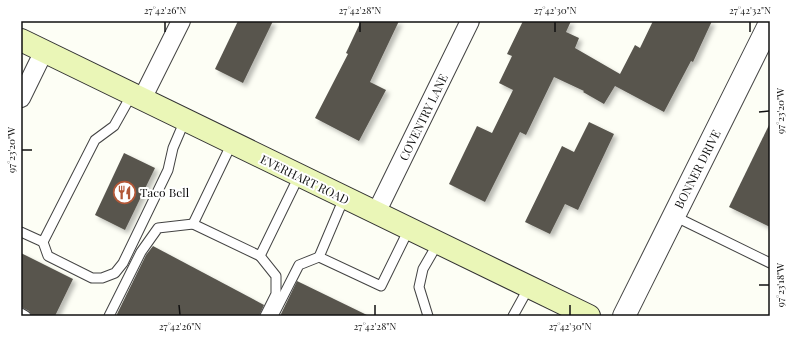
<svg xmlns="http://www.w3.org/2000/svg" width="791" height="337" font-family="'Playfair Display',serif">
<defs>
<filter id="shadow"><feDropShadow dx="3.5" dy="3.5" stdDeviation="2" flood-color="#0004"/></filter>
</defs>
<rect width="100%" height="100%" fill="#fdfef5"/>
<g fill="#58554e" filter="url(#shadow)">
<polygon points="238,21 273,21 243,83 215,69"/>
<polygon points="361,21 399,21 370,82 386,90 359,141 315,118 348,54 346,53"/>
<polygon points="523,21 571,21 566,32 579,38 575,48 620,74 635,45 640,48 653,21 712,21 693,62 691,61 664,112 615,86 604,104 583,92 584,91 554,77 526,135 520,132 485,202 449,184 477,126 492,133 513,90 499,83 512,56 507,54"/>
<polygon points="589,122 614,134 578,210 565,204 550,234 525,222 562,146 574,152"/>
<polygon points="770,123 770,227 729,207"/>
<polygon points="124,153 155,168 125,230 95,215"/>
<polygon points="153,246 264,305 259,316 116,316 146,255"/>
<polygon points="21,253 73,279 55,316 32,316 29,311 21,307"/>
<polygon points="297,281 369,316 280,316"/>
</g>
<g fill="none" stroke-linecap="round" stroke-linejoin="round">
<defs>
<g id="service">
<polyline points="232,143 193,224 260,256 299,176"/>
<polyline points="344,198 319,257 381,286 409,229"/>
<polyline points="674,216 770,263"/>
<polyline points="21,232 43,242 95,140 114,126 132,94"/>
<polyline points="43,242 48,256 92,278 102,278 115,273 123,263 168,170 173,148 185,120"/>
<polyline points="260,256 276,276 276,294 265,316"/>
<polyline points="21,313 26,316"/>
<polyline points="109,316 141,252 158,228 193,224"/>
<polyline points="273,316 299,265 319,257"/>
<polyline points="428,316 419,287 423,269 438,243"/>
<polyline points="513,316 529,287"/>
</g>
<g id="minor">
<polyline points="21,98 44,51"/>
<polyline points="142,99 181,21"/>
<polyline points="376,213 470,21"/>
</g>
<polyline id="tertiary" points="624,316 770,23"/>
<polyline id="secondary" points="21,40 589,316"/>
</defs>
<use href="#service" stroke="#434343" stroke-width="11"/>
<use href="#minor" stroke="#434343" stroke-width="20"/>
<use href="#tertiary" stroke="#434343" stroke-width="24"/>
<use href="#secondary" stroke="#323232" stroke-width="24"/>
<use href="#service" stroke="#fff" stroke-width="9"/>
<use href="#minor" stroke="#fff" stroke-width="18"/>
<use href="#tertiary" stroke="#fff" stroke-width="22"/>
<use href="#secondary" stroke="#eaf6b7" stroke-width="22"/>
</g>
<path fill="none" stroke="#101010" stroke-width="1.5" d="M 165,22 L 165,32M 360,22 L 360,32M 555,22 L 555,32M 750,22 L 750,32M 759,112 L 769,111M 22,150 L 32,150M 759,285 L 769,285M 179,305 L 180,315M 375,305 L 375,315M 570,305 L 570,315"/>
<defs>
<symbol id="restaurant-ring" viewBox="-11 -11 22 22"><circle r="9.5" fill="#fff" stroke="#b25737" stroke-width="1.5"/><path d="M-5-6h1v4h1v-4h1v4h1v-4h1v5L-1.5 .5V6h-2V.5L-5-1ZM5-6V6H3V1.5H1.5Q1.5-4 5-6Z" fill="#b25737"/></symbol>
</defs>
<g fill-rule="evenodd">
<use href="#restaurant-ring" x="112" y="180" width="25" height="25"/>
</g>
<g text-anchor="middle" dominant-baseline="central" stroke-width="4" stroke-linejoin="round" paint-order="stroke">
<g font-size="12" fill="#101010" stroke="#fff">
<text transform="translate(423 117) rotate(-64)">COVENTRY LANE</text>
<text transform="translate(697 169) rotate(-63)">BONNER DRIVE</text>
<text transform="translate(305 179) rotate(26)">EVERHART ROAD</text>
</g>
<g font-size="12" fill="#101010" stroke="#fff" text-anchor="start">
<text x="140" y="192">Taco Bell</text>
</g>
</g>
<rect width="791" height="337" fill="none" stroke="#ffffff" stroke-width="44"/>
<rect x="22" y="22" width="747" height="293" fill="none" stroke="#101010" stroke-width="1.5"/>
<g font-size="10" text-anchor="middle" fill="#101010">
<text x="165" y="14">27°42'26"N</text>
<text x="360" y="14">27°42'28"N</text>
<text x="555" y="14">27°42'30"N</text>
<text x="750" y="14">27°42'32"N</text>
<text transform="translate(780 111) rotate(-90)" y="4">97°23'20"W</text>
<text transform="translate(11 150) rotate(-90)" y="4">97°23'20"W</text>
<text transform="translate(780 285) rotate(-90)" y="4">97°23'18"W</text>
<text x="180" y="330">27°42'26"N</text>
<text x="375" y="330">27°42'28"N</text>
<text x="570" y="330">27°42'30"N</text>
</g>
</svg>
